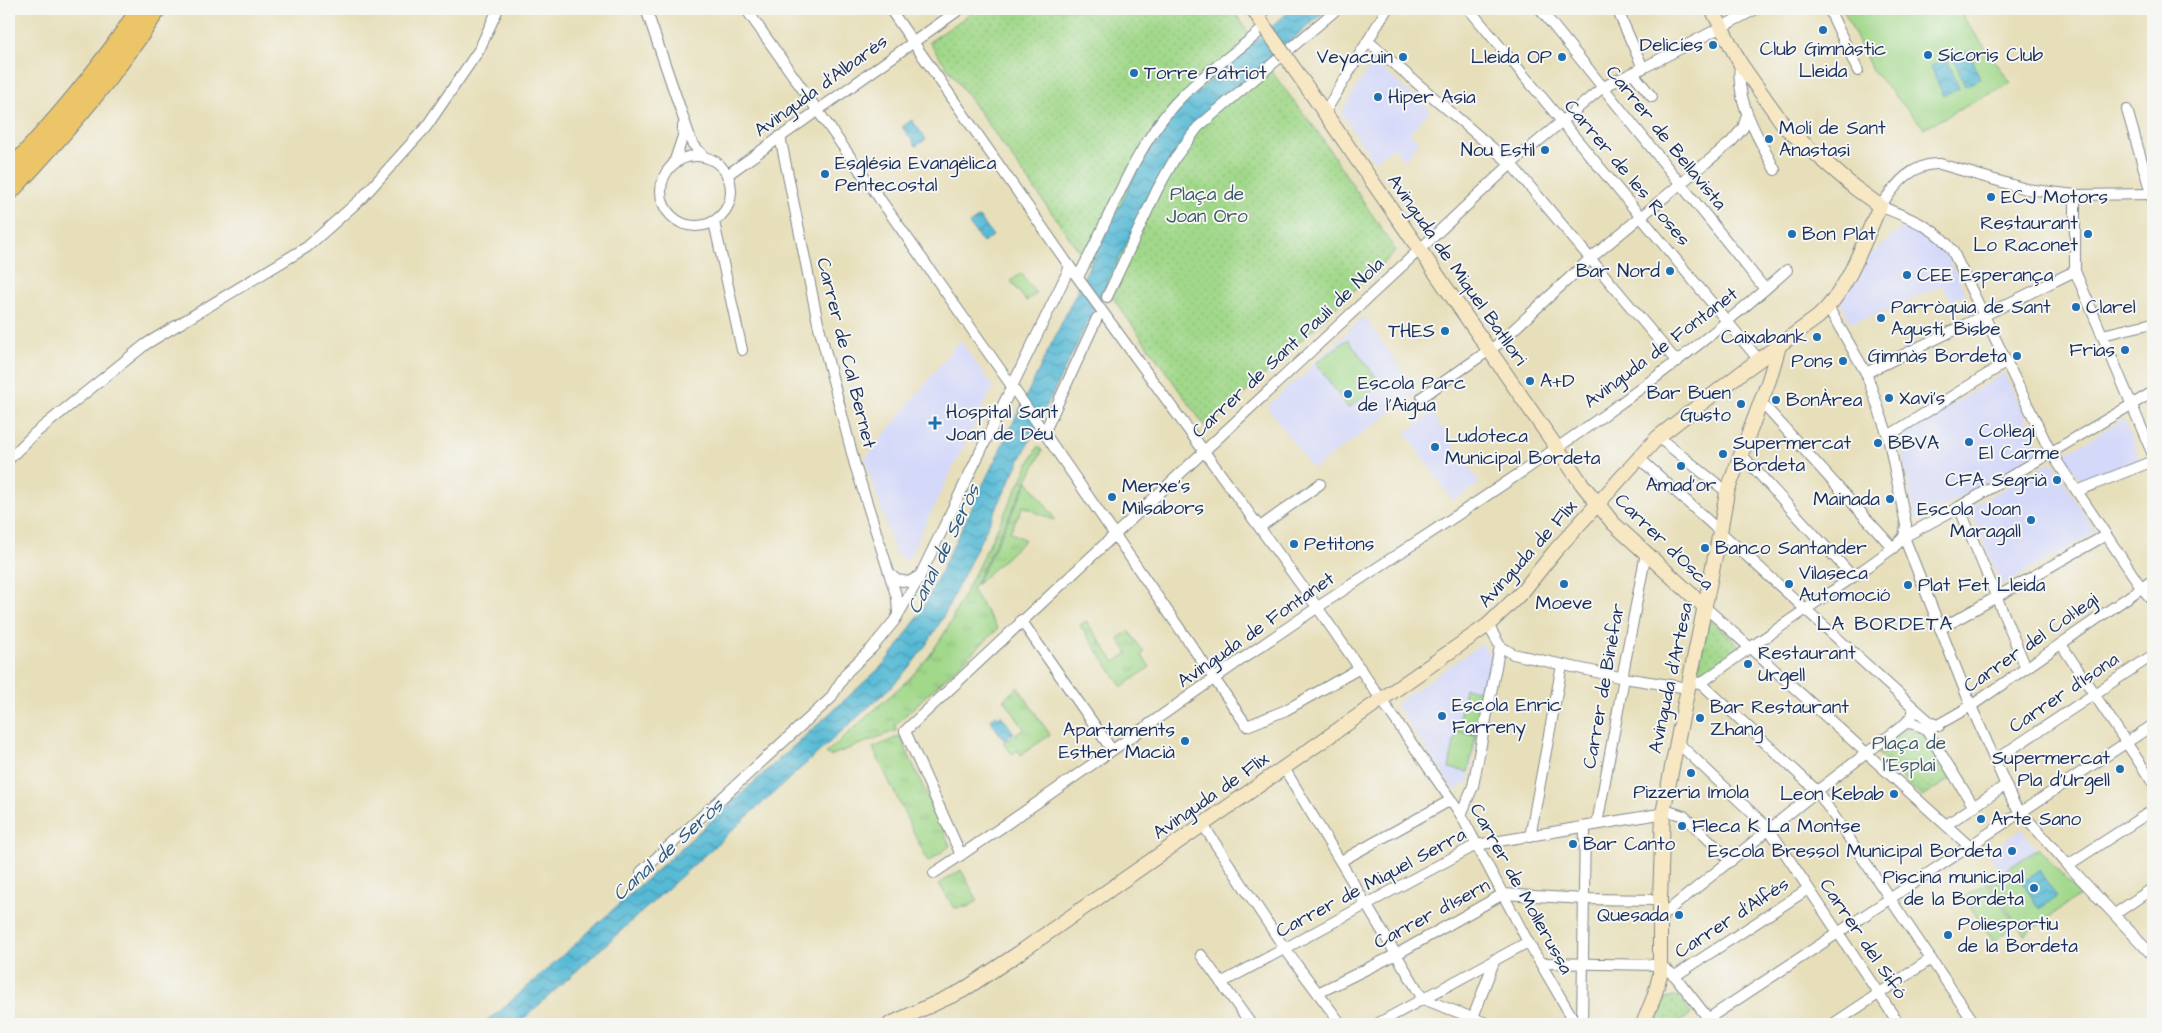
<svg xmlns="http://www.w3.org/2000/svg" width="2162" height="1033" font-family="'Architects Daughter',sans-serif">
<defs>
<pattern id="grass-tufts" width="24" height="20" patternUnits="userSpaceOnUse" patternTransform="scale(1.25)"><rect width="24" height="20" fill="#a1d88a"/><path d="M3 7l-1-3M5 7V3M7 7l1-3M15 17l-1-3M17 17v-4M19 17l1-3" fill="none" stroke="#8aba7a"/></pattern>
<pattern id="park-dots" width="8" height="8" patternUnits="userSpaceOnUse" patternTransform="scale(1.25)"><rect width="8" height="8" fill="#a1d88a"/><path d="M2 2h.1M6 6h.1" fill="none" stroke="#8aba7a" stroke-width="1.8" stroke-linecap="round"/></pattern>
<pattern id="water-waves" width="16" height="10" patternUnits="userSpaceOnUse" patternTransform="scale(1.25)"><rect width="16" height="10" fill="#56bad5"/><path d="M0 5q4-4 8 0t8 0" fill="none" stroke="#4698b0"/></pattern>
</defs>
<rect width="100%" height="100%" fill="#f6f6f2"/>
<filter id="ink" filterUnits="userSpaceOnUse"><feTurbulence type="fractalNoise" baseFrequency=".02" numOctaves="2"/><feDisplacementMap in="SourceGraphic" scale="10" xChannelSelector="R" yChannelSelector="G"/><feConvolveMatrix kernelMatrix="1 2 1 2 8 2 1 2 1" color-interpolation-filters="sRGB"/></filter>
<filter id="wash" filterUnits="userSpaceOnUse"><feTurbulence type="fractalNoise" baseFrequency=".0096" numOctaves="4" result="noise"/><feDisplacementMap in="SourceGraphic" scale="20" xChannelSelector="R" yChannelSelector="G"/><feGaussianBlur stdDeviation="1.12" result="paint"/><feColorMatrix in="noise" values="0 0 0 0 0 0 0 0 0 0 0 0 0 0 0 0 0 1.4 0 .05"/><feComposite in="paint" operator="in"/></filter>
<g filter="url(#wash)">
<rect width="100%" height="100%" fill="#e7dfba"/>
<g fill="#d4d8f9">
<polygon points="1372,61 1430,110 1410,133 1419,142 1404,161 1394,147 1374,161 1341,113"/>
<polygon points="1910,221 1936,238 1949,259 1966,294 1952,301 1942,285 1898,306 1851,323 1840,302 1867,258"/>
<polygon points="1364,316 1418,393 1313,469 1267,407 1292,383 1307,374 1305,372"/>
<polygon points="960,340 993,387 907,561 896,555 865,459"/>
<polygon points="2004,373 2042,451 1919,520 1915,518 1899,437"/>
<polygon points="1432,414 1480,483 1453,501 1405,433"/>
<polygon points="2124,419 2140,460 2081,481 2064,454"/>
<polygon points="2052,461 2095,532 2002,586 1969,508"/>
<polygon points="1482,644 1492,658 1468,782 1455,791 1395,704"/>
<polygon points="2022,829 2036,850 2002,873 1988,852"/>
</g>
<g fill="url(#grass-tufts)" stroke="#5e8474">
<polygon points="1038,446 1042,451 972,590 998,629 895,725 897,730 830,756 826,753 910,678 930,655 947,629"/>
<polygon points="1028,481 1055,519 1053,520 1023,506 1010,532 1025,540 976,585"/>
<polygon points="1086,621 1115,662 1128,653 1118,638 1129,631 1144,653 1141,655 1150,667 1122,687 1080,625"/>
<polygon points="1018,687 1050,735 1021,755 1018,750 1012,754 1003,743 1024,729 1004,699"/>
<polygon points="900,736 950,846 928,862 873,748"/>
<polygon points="961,870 978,901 967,907 954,908 939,884"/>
</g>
<g fill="url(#park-dots)" stroke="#5e8474">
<polygon points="977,9 1233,9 1274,75 1317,131 1396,251 1207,429 929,42"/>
<polygon points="1709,619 1740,646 1706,674 1698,676 1697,675"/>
<path d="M 1910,729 L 1923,733 L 1952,778 L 1922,797 L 1877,753 C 1881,743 1899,731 1910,729 Z"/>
<polygon points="1678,996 1691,1014 1676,1024 1656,1024 1665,999"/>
</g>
<g fill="#a1d88a" stroke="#5e8474">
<polygon points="1843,9 1961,9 1963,17 2011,83 1924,128 1872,70"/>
<polygon points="1021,273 1036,294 1026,301 1011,281"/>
<polygon points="1348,339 1381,384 1348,408 1316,363"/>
<polygon points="1465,688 1484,691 1476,734 1457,730"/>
<polygon points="1456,731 1476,735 1468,772 1449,768"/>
<polygon points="2039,848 2080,895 2024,935 1989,881"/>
<polygon points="1987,882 2016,926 1993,941 1964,897"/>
</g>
<g fill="url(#water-waves)" stroke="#38749a">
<path d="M 1292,9 L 1328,9 L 1207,113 L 1192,128 L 1153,189 L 946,611 C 932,639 915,662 894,684 L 520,1022 L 517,1024 L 481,1024 L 499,1012 L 574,945 L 880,668 L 896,649 L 921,612 L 1085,275 L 1138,170 L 1154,143 L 1173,117 L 1192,97 Z"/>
<polygon points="1969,51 1980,79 1965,86 1953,57"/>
<polygon points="1947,59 1959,89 1943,95 1931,66"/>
<polygon points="912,120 926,139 916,146 902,127"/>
<polygon points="979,217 993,236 983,243 969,224"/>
<polygon points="996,715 998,717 1001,715 1014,733 1004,740 990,720"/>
<polygon points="2040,870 2057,897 2039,909 2022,882"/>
</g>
</g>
<g filter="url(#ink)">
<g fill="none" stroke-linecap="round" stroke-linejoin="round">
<defs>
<g id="street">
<polyline points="646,9 692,143 704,157"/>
<polyline points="746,9 1009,382 1247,726 1286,710 1360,668"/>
<polyline points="890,9 1070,267 1315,604 1451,800 1461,815 1528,942 1576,1024"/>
<polyline points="1469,9 1759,360"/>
<polyline points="1540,9 1765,289"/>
<polyline points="1617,9 1643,68"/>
<polyline points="1829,9 1858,71"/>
<polyline points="1258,16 1266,9"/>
<polyline points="1368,41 1511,164 1677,362"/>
<path d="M 1740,63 C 1735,103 1758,136 1775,170"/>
<polyline points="1633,73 1652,97"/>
<polyline points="2127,110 2153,200"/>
<polyline points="1325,112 1387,9"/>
<polyline points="780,136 818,323 855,465 897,598 898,614"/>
<circle cx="696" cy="191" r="35"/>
<polyline points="674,163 683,136 683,126"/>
<polyline points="727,175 960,9"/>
<path d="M 2153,194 L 2075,195 L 2026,189 L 1940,164 C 1912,162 1895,186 1880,206 C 1906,217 1935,226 1952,250 L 2050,451 L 2141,587 L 2153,601"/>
<polyline points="2075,195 2075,271 2153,455"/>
<polyline points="714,222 742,350"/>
<path d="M 1078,277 C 1109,221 1130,156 1172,107 C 1199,76 1235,54 1265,27"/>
<polyline points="1107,297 1157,190 1175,158 1198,127 1337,9"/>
<polyline points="1828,307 1866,373 1870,384 1888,436 1906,525 1904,537 1971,706 2014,804 2068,865 2153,956"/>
<polyline points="2102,335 2153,323"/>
<polyline points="1866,373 2075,271"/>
<polyline points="1422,397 1498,344 1591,258 1731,142 1743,128 1747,115"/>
<polyline points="1761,402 1893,548"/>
<polyline points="1044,433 1097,318"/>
<polyline points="1888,436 2007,362"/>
<polyline points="1658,437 1727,492"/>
<polyline points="1741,454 1853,577"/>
<polyline points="1639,458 1913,707 1930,722 1939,726"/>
<polyline points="9,459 34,434 146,344 307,247 362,198 426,127 479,50 498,9"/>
<polyline points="2077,491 2153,461"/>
<polyline points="1959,507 2026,668"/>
<polyline points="1260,527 1320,484"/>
<polyline points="891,575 897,580 909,582 919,576"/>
<polyline points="1705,607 1969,846"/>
<polyline points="1021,620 1112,750"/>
<polyline points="1488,625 1500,646 1513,654 1624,678 1688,688"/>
<polyline points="1940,629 2106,535"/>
<polyline points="2061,644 2153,783"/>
<polyline points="1689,682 1701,683 1751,647 1853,577 1893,548 1904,537 1959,507 2153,392"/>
<polyline points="1701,683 1817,791 1975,1024"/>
<polyline points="1906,723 1916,724 1927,731 1974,807"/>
<polyline points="1927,731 1971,706 2153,580"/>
<polyline points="1677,742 1769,829 1899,1024"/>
<polyline points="1995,760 2153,655"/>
<polyline points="1284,768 1423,999 1489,1024"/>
<polyline points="1461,815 1473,786 1500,646"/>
<polyline points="1597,824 1624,678 1623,673 1646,553"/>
<polyline points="1203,825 1285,949 1341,1024"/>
<polyline points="1946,825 2006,785"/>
<polyline points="1530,837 1562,665"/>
<polyline points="961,855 905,731 1511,164 1603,87 1643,68 1756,9"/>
<polyline points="1341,861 1451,800"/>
<polyline points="2068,865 2153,810"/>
<polyline points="641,872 830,699 847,672 872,648 895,620 918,580 1070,267"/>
<path d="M 934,873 C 1064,787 1189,694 1318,607 C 1478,500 1644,399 1787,270"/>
<polyline points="2115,914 2153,888"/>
<polyline points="1660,917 1817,791 1906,723 1913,714 1913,707"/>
<polyline points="1201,955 1251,1024"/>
<polyline points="1541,963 1660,965 1675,976 1711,1022"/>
<polyline points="1675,976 1808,889"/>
<polyline points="1221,983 1476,845 1671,812 1684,816 1731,861"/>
<polyline points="1318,993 1397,954 1503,894 1584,899 1660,900"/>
<polyline points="1471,1023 1495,959"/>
<polyline points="1377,1024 1528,942"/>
<polyline points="1582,1024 1585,827"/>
<polyline points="1700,1024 2153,725"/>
<polyline points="1833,1024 1931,959"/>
</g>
<g id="secondary">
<polyline points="1253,9 1266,29"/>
<polyline points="1286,57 1582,484 1613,523 1705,607"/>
<path d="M 890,1024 L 962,991 L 1019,953 L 1488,625 L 1523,591 L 1555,551 L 1658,437 L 1745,370 L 1818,317 C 1850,288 1862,244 1880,206 L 1855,188 L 1786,128 L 1740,63 L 1712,9"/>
<polyline points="1643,1024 1654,997 1660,975 1660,900 1663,813 1677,742 1720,532 1727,492 1769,380 1779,346"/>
</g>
<g id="highway">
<path d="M 9,172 C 57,120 102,68 140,9"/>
<path d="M 9,192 C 63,134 114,76 157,9"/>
</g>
</defs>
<use href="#street" stroke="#81878c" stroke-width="12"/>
<use href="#secondary" stroke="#81878c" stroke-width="16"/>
<use href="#highway" stroke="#81878c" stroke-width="20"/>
<use href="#street" stroke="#fff" stroke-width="10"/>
<use href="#secondary" stroke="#f7e8c3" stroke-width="14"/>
<use href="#highway" stroke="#ecc569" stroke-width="18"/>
<defs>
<polyline id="secondary-bridge" points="1266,29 1286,57"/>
</defs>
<use href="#secondary-bridge" stroke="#81878c" stroke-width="16" stroke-linecap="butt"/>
<use href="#secondary-bridge" stroke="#f7e8c3" stroke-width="14"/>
</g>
</g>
<g fill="#1f6fb2" stroke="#f6f6f2" stroke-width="2">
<circle cx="1823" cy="30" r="5"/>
<circle cx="1713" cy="45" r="5"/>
<circle cx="1928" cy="55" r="5"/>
<circle cx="1403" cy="57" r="5"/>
<circle cx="1562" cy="57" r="5"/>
<circle cx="1134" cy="73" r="5"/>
<circle cx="1378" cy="97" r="5"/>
<circle cx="1769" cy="139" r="5"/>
<circle cx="1545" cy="150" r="5"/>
<circle cx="825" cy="174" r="5"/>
<circle cx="1991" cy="197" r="5"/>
<circle cx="1792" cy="234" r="5"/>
<circle cx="2088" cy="234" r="5"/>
<circle cx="1670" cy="271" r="5"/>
<circle cx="1907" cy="275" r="5"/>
<circle cx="2076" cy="307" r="5"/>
<circle cx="1881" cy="318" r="5"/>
<circle cx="1445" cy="331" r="5"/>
<circle cx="1817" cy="337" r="5"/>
<circle cx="2125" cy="350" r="5"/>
<circle cx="2017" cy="356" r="5"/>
<circle cx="1843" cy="361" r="5"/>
<circle cx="1530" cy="381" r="5"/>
<circle cx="1348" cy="394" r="5"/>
<circle cx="1889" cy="398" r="5"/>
<circle cx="1776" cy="400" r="5"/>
<circle cx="1741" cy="404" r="5"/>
<path d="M932.5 415.5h5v5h5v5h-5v5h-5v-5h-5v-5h5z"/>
<circle cx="1969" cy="442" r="5"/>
<circle cx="1878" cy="443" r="5"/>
<circle cx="1435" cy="447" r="5"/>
<circle cx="1723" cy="454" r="5"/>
<circle cx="1681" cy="466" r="5"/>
<circle cx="2057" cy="480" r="5"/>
<circle cx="1112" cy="497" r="5"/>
<circle cx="1890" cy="499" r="5"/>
<circle cx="2031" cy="520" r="5"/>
<circle cx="1294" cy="544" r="5"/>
<circle cx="1705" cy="548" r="5"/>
<circle cx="1564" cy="584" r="5"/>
<circle cx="1789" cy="584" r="5"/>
<circle cx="1908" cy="585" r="5"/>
<circle cx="1748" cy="664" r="5"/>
<circle cx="1442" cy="716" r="5"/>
<circle cx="1700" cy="718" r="5"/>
<circle cx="1185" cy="741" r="5"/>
<circle cx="2120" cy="769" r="5"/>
<circle cx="1691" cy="773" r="5"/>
<circle cx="1894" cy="794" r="5"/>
<circle cx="1981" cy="819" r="5"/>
<circle cx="1682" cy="826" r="5"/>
<circle cx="1573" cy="844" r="5"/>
<circle cx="2012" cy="851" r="5"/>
<circle cx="2034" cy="888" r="5"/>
<circle cx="1679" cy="915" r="5"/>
<circle cx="1948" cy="935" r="5"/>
</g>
<g text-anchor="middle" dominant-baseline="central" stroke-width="4" stroke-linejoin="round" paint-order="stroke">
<g font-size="19" fill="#1b2f5e" stroke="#f6f6f2" text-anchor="start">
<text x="1703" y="45" text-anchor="end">Delicíes</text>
<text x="1823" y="49" text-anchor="middle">Club Gimnàstic<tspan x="1823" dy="22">Lleida</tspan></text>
<text x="1938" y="55">Sícoris Club</text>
<text x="1393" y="57" text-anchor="end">Veyacuin</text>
<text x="1552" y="57" text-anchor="end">Lleida OP</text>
<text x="1144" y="73">Torre Patriot</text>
<text x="1388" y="97">Hiper Asia</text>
<text x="1779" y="128">Molí de Sant<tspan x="1779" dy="22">Anastasi</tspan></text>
<text x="1535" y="150" text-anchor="end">Nou Estil</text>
<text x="835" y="163">Església Evangèlica<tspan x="835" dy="22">Pentecostal</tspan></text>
<text x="2001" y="197">ECJ Motors</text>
<text x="2078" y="223" text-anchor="end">Restaurant<tspan x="2078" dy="22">Lo Raconet</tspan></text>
<text x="1802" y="234">Bon Plat</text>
<text x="1660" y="271" text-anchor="end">Bar Nord</text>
<text x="1917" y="275">CEE Esperança</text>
<text x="1891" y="307">Parròquia de Sant<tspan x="1891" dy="22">Agustí, Bisbe</tspan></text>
<text x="2086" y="307">Clarel</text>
<text x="1435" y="331" text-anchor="end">THES</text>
<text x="1807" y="337" text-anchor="end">Caixabank</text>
<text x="2115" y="350" text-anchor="end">Frias</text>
<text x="2007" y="356" text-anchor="end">Gimnàs Bordeta</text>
<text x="1833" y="361" text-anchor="end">Pons</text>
<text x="1540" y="381">A+D</text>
<text x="1358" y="383">Escola Parc<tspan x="1358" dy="22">de l'Aigua</tspan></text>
<text x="1731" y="393" text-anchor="end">Bar Buen<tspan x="1731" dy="22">Gusto</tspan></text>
<text x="1899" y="398">Xavi's</text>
<text x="1786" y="400">BonÀrea</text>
<text x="946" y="412">Hospital Sant<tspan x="946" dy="22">Joan de Déu</tspan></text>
<text x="1979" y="431">Col·legi<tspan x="1979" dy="22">El Carme</tspan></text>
<text x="1445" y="436">Ludoteca<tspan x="1445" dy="22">Municipal Bordeta</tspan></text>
<text x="1733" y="443">Supermercat<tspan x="1733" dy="22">Bordeta</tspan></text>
<text x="1888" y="443">BBVA</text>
<text x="2047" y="480" text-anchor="end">CFA Segrià</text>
<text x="1681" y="485" text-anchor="middle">Amad'or</text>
<text x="1122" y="486">Merxe's<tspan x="1122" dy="22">Milsabors</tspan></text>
<text x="1880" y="499" text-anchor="end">Mainada</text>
<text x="2021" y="509" text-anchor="end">Escola Joan<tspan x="2021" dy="22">Maragall</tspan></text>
<text x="1304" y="544">Petitons</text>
<text x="1715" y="548">Banco Santander</text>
<text x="1799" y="573">Vilaseca<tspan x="1799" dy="22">Automoció</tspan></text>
<text x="1918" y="585">Plat Fet Lleida</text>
<text x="1564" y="603" text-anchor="middle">Moeve</text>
<text x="1758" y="653">Restaurant<tspan x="1758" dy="22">Urgell</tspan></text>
<text x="1452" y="705">Escola Enric<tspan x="1452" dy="22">Farreny</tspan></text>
<text x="1710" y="707">Bar Restaurant<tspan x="1710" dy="22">Zhang</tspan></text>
<text x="1175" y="730" text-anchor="end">Apartaments<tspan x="1175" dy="22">Esther Macià</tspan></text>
<text x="2110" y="758" text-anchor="end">Supermercat<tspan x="2110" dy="22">Pla d'Urgell</tspan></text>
<text x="1691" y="792" text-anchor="middle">Pizzeria Imola</text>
<text x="1884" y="794" text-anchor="end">Leon Kebab</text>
<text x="1991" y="819">Arte Sano</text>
<text x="1692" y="826">Fleca K La Montse</text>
<text x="1583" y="844">Bar Canto</text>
<text x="2002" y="851" text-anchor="end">Escola Bressol Municipal Bordeta</text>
<text x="2024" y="877" text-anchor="end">Piscina municipal<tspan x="2024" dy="22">de la Bordeta</tspan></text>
<text x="1669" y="915" text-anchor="end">Quesada</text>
<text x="1958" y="924">Poliesportiu<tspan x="1958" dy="22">de la Bordeta</tspan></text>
</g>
<g font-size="19" fill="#1b2f5e" stroke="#f6f6f2">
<text transform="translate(821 86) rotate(-36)">Avinguda d'Albarés</text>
<text transform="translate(1666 138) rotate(51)">Carrer de Bellavista</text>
<text transform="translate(1627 173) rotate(50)">Carrer de les Roses</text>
<text transform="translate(1457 270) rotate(55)">Avinguda de Miquel Batllori</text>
<text transform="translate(1288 348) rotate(-43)">Carrer de Sant Paulí de Nola</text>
<text transform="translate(1661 348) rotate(-37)">Avinguda de Fontanet</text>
<text transform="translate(846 353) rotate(76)">Carrer de Cal Bernet</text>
<text transform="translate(1664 542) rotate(44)">Carrer d'Osca</text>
<text transform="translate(1528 554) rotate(-48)">Avinguda de Flix</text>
<text transform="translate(1256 630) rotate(-35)">Avinguda de Fontanet</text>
<text transform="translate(2031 643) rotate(-35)">Carrer del Col·legi</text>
<text transform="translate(1671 678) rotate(-78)">Avinguda d'Artesa</text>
<text transform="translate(1604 686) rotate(-80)">Carrer de Binèfar</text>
<text transform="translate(2064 693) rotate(-34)">Carrer d'Isona</text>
<text transform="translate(1211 796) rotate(-35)">Avinguda de Flix</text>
<text transform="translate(1371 883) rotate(-28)">Carrer de Miquel Serra</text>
<text transform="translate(1521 889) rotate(61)">Carrer de Mollerussa</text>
<text transform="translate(1432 914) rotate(-28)">Carrer d'Isern</text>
<text transform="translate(1732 918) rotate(-33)">Carrer d'Alfés</text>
<text transform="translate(1863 939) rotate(56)">Carrer del Sifó</text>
</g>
<g font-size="19" fill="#3c5969" stroke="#f6f6f2">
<text x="1207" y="194">Plaça de<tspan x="1207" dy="22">Joan Oro</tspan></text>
<text x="1909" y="743">Plaça de<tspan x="1909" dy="22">l'Esplai</tspan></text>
</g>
<g font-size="20" font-style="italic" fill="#2d5982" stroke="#f6f6f2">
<text transform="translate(944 549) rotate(-64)">Canal de Seròs</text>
<text transform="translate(668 850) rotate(-42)">Canal de Seròs</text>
</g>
<g font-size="20" letter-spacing="1" fill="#1b2f5e" stroke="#f6f6f2">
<text x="1885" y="624">LA BORDETA</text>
</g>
</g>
<rect width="2162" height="1033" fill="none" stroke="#f6f6f2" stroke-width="30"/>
</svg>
